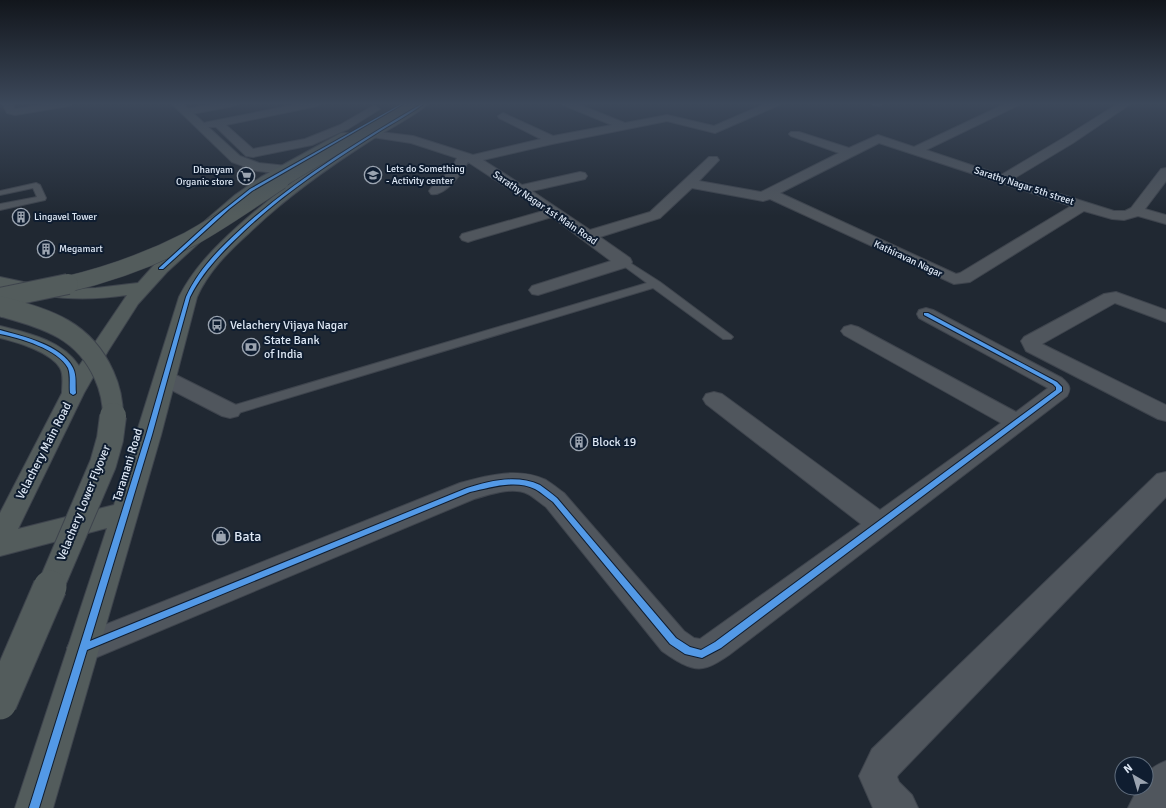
<svg xmlns="http://www.w3.org/2000/svg" width="1166" height="808" font-family="Signika,sans-serif">
<rect width="100%" height="100%" fill="#202832"/>
<g fill="none" stroke-linecap="round" stroke-linejoin="round">
<defs>
<g id="lane">
<polygon points="36,183 40,185 46,198 45,200 0,210 0,204 37,197 33,188 0,195 0,191"/>
<polygon points="624,259 660,282 731,335 733,337 731,339 723,339 653,288 235,414 230,415 225,414 223,411 225,408 647,283 621,264 619,262"/>
</g>
<g id="street">
<polygon points="2,103 12,103 15,109 52,103 74,103 69,106 15,115 7,113"/>
<polygon points="219,103 239,103 234,106 186,115 181,112 186,109"/>
<polygon points="303,103 322,103 317,106 226,125 253,149 305,139 340,125 371,107 375,106 380,109 348,129 312,145 253,157 246,156 216,127 204,127 202,125 204,123 208,122"/>
<path d="M 562,103 L 575,103 L 625,123 L 667,115 L 714,126 L 767,103 L 780,103 L 779,105 L 715,133 L 667,121 L 552,144 L 483,160 L 522,185 L 580,172 L 585,173 L 587,176 L 585,179 L 532,191 L 590,230 L 650,212 L 709,157 L 717,157 L 719,160 L 699,181 L 761,192 L 839,153 L 791,136 L 789,134 L 791,132 L 799,132 L 849,148 L 878,135 L 914,147 L 1007,103 L 1020,103 L 1019,105 L 926,150 L 1001,175 L 1065,137 L 1119,103 L 1130,103 L 1129,105 L 1073,143 L 1013,179 L 1114,211 L 1125,211 L 1131,208 L 1161,169 L 1166,168 L 1166,181 L 1145,209 L 1166,215 L 1166,224 L 1138,216 L 1124,220 L 1112,219 L 1084,211 L 970,282 L 954,284 L 770,199 L 763,201 L 692,188 L 660,218 L 600,237 L 630,258 L 632,262 L 630,266 L 538,295 L 532,294 L 529,290 L 532,286 L 611,261 L 552,217 L 474,240 L 468,242 L 462,240 L 460,237 L 462,234 L 543,211 L 468,162 C 462,173 445,197 431,194 L 429,191 L 431,188 L 451,170 L 457,158 L 411,143 L 372,137 L 368,136 L 366,134 L 368,132 L 372,131 L 413,136 L 473,155 L 541,139 L 499,118 L 498,116 L 503,113 L 553,136 L 612,125 L 563,105 ZM 879,143 L 1071,206 L 960,273 L 956,274 L 780,193 Z"/>
<polygon points="872,103 884,103 879,106 873,105"/>
<polygon points="1116,292 1166,310 1166,322 1115,303 1042,344 1166,405 1166,421 1158,419 1026,351 1021,341 1024,337 1104,294"/>
<path d="M 926,308 L 933,310 L 1062,378 C 1069,384 1072,388 1067,396 L 729,655 C 721,660 712,667 703,668 C 690,671 672,658 662,651 L 546,507 C 540,503 534,497 528,494 C 512,486 489,495 474,499 L 83,663 L 72,658 L 67,648 L 72,638 L 460,483 C 488,475 519,467 546,480 C 553,484 558,489 564,493 L 684,631 L 694,638 L 700,639 L 861,524 L 706,404 L 703,399 L 706,394 L 714,392 L 722,394 L 880,510 L 1001,423 L 844,335 L 841,331 L 844,327 L 851,325 L 858,327 L 1016,412 L 1048,388 L 919,318 L 917,314 L 919,310 Z"/>
<polygon points="165,371 172,373 238,406 241,411 238,416 230,418 222,416 158,383 154,378 158,373"/>
<polygon points="1166,472 1166,497 898,775 897,777 899,782 912,795 918,808 873,808 859,776 872,749 1157,474"/>
<path d="M 1166,761 L 1166,808 L 1128,808 L 1138,788 L 1146,788 C 1146,771 1151,767 1166,761 Z"/>
</g>
<polygon id="secondary" points="171,103 182,103 240,156 259,163 306,168 311,169 313,172 311,175 306,176 257,171 232,162"/>
<path id="primary" d="M 417,103 L 429,103 C 422,112 385,131 373,139 C 329,167 286,197 248,234 C 228,252 208,272 197,297 L 161,435 L 53,808 L 15,808 L 107,528 L 0,556 L 0,513 L 62,393 C 62,385 64,375 60,368 C 51,352 17,342 0,338 L 0,326 C 28,333 62,340 79,366 L 127,295 C 80,302 46,298 0,287 L 0,277 L 33,284 L 66,289 L 96,288 L 138,283 L 155,264 L 235,195 L 261,177 L 341,133 L 349,133 L 351,135 L 349,137 L 271,183 L 245,201 L 167,272 L 138,304 L 108,351 L 84,393 L 18,529 L 114,505 L 179,297 C 193,269 214,248 237,227 C 291,178 354,140 417,103 Z"/>
</defs>
<use href="#lane" stroke="#3e444d" stroke-width="2"/>
<use href="#street" stroke="#3e444d" stroke-width="2"/>
<use href="#secondary" stroke="#3e444d" stroke-width="2"/>
<use href="#primary" stroke="#3e444d" stroke-width="2"/>
<use href="#lane" fill="#50565d" fill-rule="evenodd"/>
<use href="#street" fill="#50565d" fill-rule="evenodd"/>
<use href="#secondary" fill="#51585d" fill-rule="evenodd"/>
<use href="#primary" fill="#535c5c" fill-rule="evenodd"/>
<defs>
<polyline id="primary-bridge-far4" points="280,182 333,150 416,103"/>
<path id="primary-bridge-far3" d="M 64,285 C 107,275 149,260 188,240 C 220,223 250,201 281,181"/>
<g id="primary-bridge-far2">
<polyline points="0,298 68,284"/>
<path d="M 0,306 C 45,319 83,328 104,375 C 110,388 113,402 113,417"/>
</g>
<polyline id="primary-bridge-far1" points="50,588 103,464 110,439 113,416"/>
<polyline id="primary-bridge" points="0,703 50,587"/>
</defs>
<use href="#primary-bridge-far4" stroke="#3e444d" stroke-width="13" stroke-linecap="butt"/>
<use href="#primary-bridge-far3" stroke="#3e444d" stroke-width="17" stroke-linecap="butt"/>
<use href="#primary-bridge-far2" stroke="#3e444d" stroke-width="22" stroke-linecap="butt"/>
<use href="#primary-bridge-far1" stroke="#3e444d" stroke-width="28" stroke-linecap="butt"/>
<use href="#primary-bridge" stroke="#3e444d" stroke-width="35" stroke-linecap="butt"/>
<use href="#primary-bridge-far4" stroke="#535c5c" stroke-width="12"/>
<use href="#primary-bridge-far3" stroke="#535c5c" stroke-width="16"/>
<use href="#primary-bridge-far2" stroke="#535c5c" stroke-width="20"/>
<use href="#primary-bridge-far1" stroke="#535c5c" stroke-width="26"/>
<use href="#primary-bridge" stroke="#535c5c" stroke-width="33"/>
<defs>
<g id="cycleway">
<polygon points="403,103 405,103 252,191 229,209 163,269 159,269 159,268 215,217 250,189"/>
<path d="M 423,103 L 425,103 C 409,115 391,124 374,135 C 328,164 283,194 244,231 C 223,251 203,271 190,297 L 152,435 L 90,641 L 467,488 C 489,481 517,474 540,485 C 546,489 552,494 557,498 L 676,638 L 690,647 L 701,650 L 715,642 L 1056,390 L 1056,387 L 1053,384 L 924,315 L 924,313 L 928,313 L 1057,382 L 1062,387 L 1062,391 L 721,648 L 702,658 L 685,654 L 670,644 L 553,502 C 547,498 541,492 535,489 C 515,479 490,488 470,492 L 87,650 L 39,808 L 29,808 L 146,435 L 186,297 C 198,270 219,249 241,229 C 296,179 359,141 423,103 Z"/>
<path d="M 0,330 C 22,336 62,345 73,368 C 77,376 75,385 76,393 L 75,394 L 73,395 L 70,393 C 69,385 71,376 68,368 C 58,349 20,338 0,334 Z"/>
</g>
</defs>
<use href="#cycleway" stroke="#0f1d30" stroke-width="2"/>
<use href="#cycleway" fill="#5399e6" fill-rule="evenodd"/>
</g>
<linearGradient id="sky" x2="0" y2="1"><stop stop-color="#12161c"/><stop offset="0.48" stop-color="#3c485a"/><stop offset="1" stop-color="#3c485a" stop-opacity="0"/></linearGradient>
<rect width="1166" height="216" fill="url(#sky)"/>
<defs>
<symbol id="school-ring" viewBox="-11 -11 22 22"><circle r="9.5" fill="#0f1d30" stroke="#9ba4b0" stroke-width="1.5"/><path d="M0-5L7-2L0 1L-7-2ZM-4 1L0 2.5L4 1V4Q0 6-4 4Z" fill="#9ba4b0"/></symbol>
<symbol id="supermarket-ring" viewBox="-11 -11 22 22"><circle r="9.5" fill="#0f1d30" stroke="#9ba4b0" stroke-width="1.5"/><path d="M-6-5.5h2.5l.6 2H6L4.5 2H-2.5L-4.4-4H-6ZM-1.5 3.2a1.3 1.3 0 1 0 .1 0ZM3 3.2a1.3 1.3 0 1 0 .1 0Z" fill="#9ba4b0"/></symbol>
<symbol id="building-ring" viewBox="-11 -11 22 22"><circle r="9.5" fill="#0f1d30" stroke="#9ba4b0" stroke-width="1.5"/><path d="M-4-6H4V6H1V3H-1V6H-4ZM-2.5-4.3h1.7v1.8h-1.7ZM.8-4.3h1.7v1.8H.8ZM-2.5-1h1.7V.8h-1.7ZM.8-1h1.7V.8H.8Z" fill="#9ba4b0"/></symbol>
<symbol id="bus-ring" viewBox="-11 -11 22 22"><circle r="9.5" fill="#0f1d30" stroke="#9ba4b0" stroke-width="1.5"/><path d="M-5-6H5V4H4V6H2V4H-2V6H-4V4H-5ZM-3.5-4V0h7V-4ZM-3.5 1.2v1.5H-2V1.2ZM2 1.2v1.5H3.5V1.2Z" fill="#9ba4b0"/></symbol>
<symbol id="bank-ring" viewBox="-11 -11 22 22"><circle r="9.5" fill="#0f1d30" stroke="#9ba4b0" stroke-width="1.5"/><path d="M-6-4H6V4H-6ZM0-2.3a2.3 2.3 0 1 0 0 4.6a2.3 2.3 0 1 0 0-4.6Z" fill="#9ba4b0"/></symbol>
<symbol id="shop-ring" viewBox="-11 -11 22 22"><circle r="9.5" fill="#0f1d30" stroke="#9ba4b0" stroke-width="1.5"/><path d="M-5-2.5h2.3a2.7 3.5 0 0 1 5.4 0H5L5.5 6h-11ZM-1.5-2.5h3a1.5 2.3 0 0 0-3 0Z" fill="#9ba4b0"/></symbol>
</defs>
<g fill-rule="evenodd">
<use href="#school-ring" x="363" y="165" width="20" height="20"/>
<use href="#supermarket-ring" x="236" y="166" width="20" height="20"/>
<use href="#building-ring" x="11" y="207" width="20" height="20"/>
<use href="#building-ring" x="36" y="239" width="20" height="20"/>
<use href="#bus-ring" x="207" y="315" width="20" height="20"/>
<use href="#bank-ring" x="241" y="337" width="20" height="20"/>
<use href="#building-ring" x="569" y="432" width="20" height="20"/>
<use href="#shop-ring" x="211" y="526" width="20" height="20"/>
</g>
<g text-anchor="middle" dominant-baseline="central" stroke-width="4" stroke-linejoin="round" paint-order="stroke">
<g font-size="10" fill="#dde7f4" stroke="#0f1d30" text-anchor="start">
<text x="386" y="169">Lets do Something<tspan x="386" dy="12">- Activity center</tspan></text>
<text x="233" y="170" text-anchor="end">Dhanyam<tspan x="233" dy="12">Organic store</tspan></text>
<text x="34" y="217">Lingavel Tower</text>
<text x="59" y="249">Megamart</text>
</g>
<g font-size="10" fill="#dde7f4" stroke="#0f1d30">
<text transform="translate(1024 186) rotate(18)">Sarathy Nagar 5th street</text>
<text transform="translate(545 208) rotate(34)">Sarathy Nagar 1st Main Road</text>
<text transform="translate(908 259) rotate(25)">Kathiravan Nagar</text>
</g>
<g font-size="12" fill="#dde7f4" stroke="#0f1d30" text-anchor="start">
<text x="230" y="325">Velachery Vijaya Nagar</text>
<text x="264" y="340">State Bank<tspan x="264" dy="14">of India</tspan></text>
<text x="592" y="442">Block 19</text>
</g>
<g font-size="12" fill="#dde7f4" stroke="#0f1d30">
<text transform="translate(44 451) rotate(-63)">Velachery Main Road</text>
<text transform="translate(128 465) rotate(-73)">Taramani Road</text>
<text transform="translate(84 503) rotate(-68)">Velachery Lower Flyover</text>
</g>
<g font-size="14" fill="#dde7f4" stroke="#0f1d30" text-anchor="start">
<text x="234" y="536">Bata</text>
</g>
</g>
<g transform="translate(1134 776) rotate(322)"><circle r="19" fill="#0f1d30" stroke="#616e7e"/>
<path d="M0-3L7 15L0 10L-7 15Z" fill="#9ba4b0"/>
<text y="-6" font-size="11" font-weight="bold" text-anchor="middle" fill="#dde7f4">N</text>
</g>
</svg>
